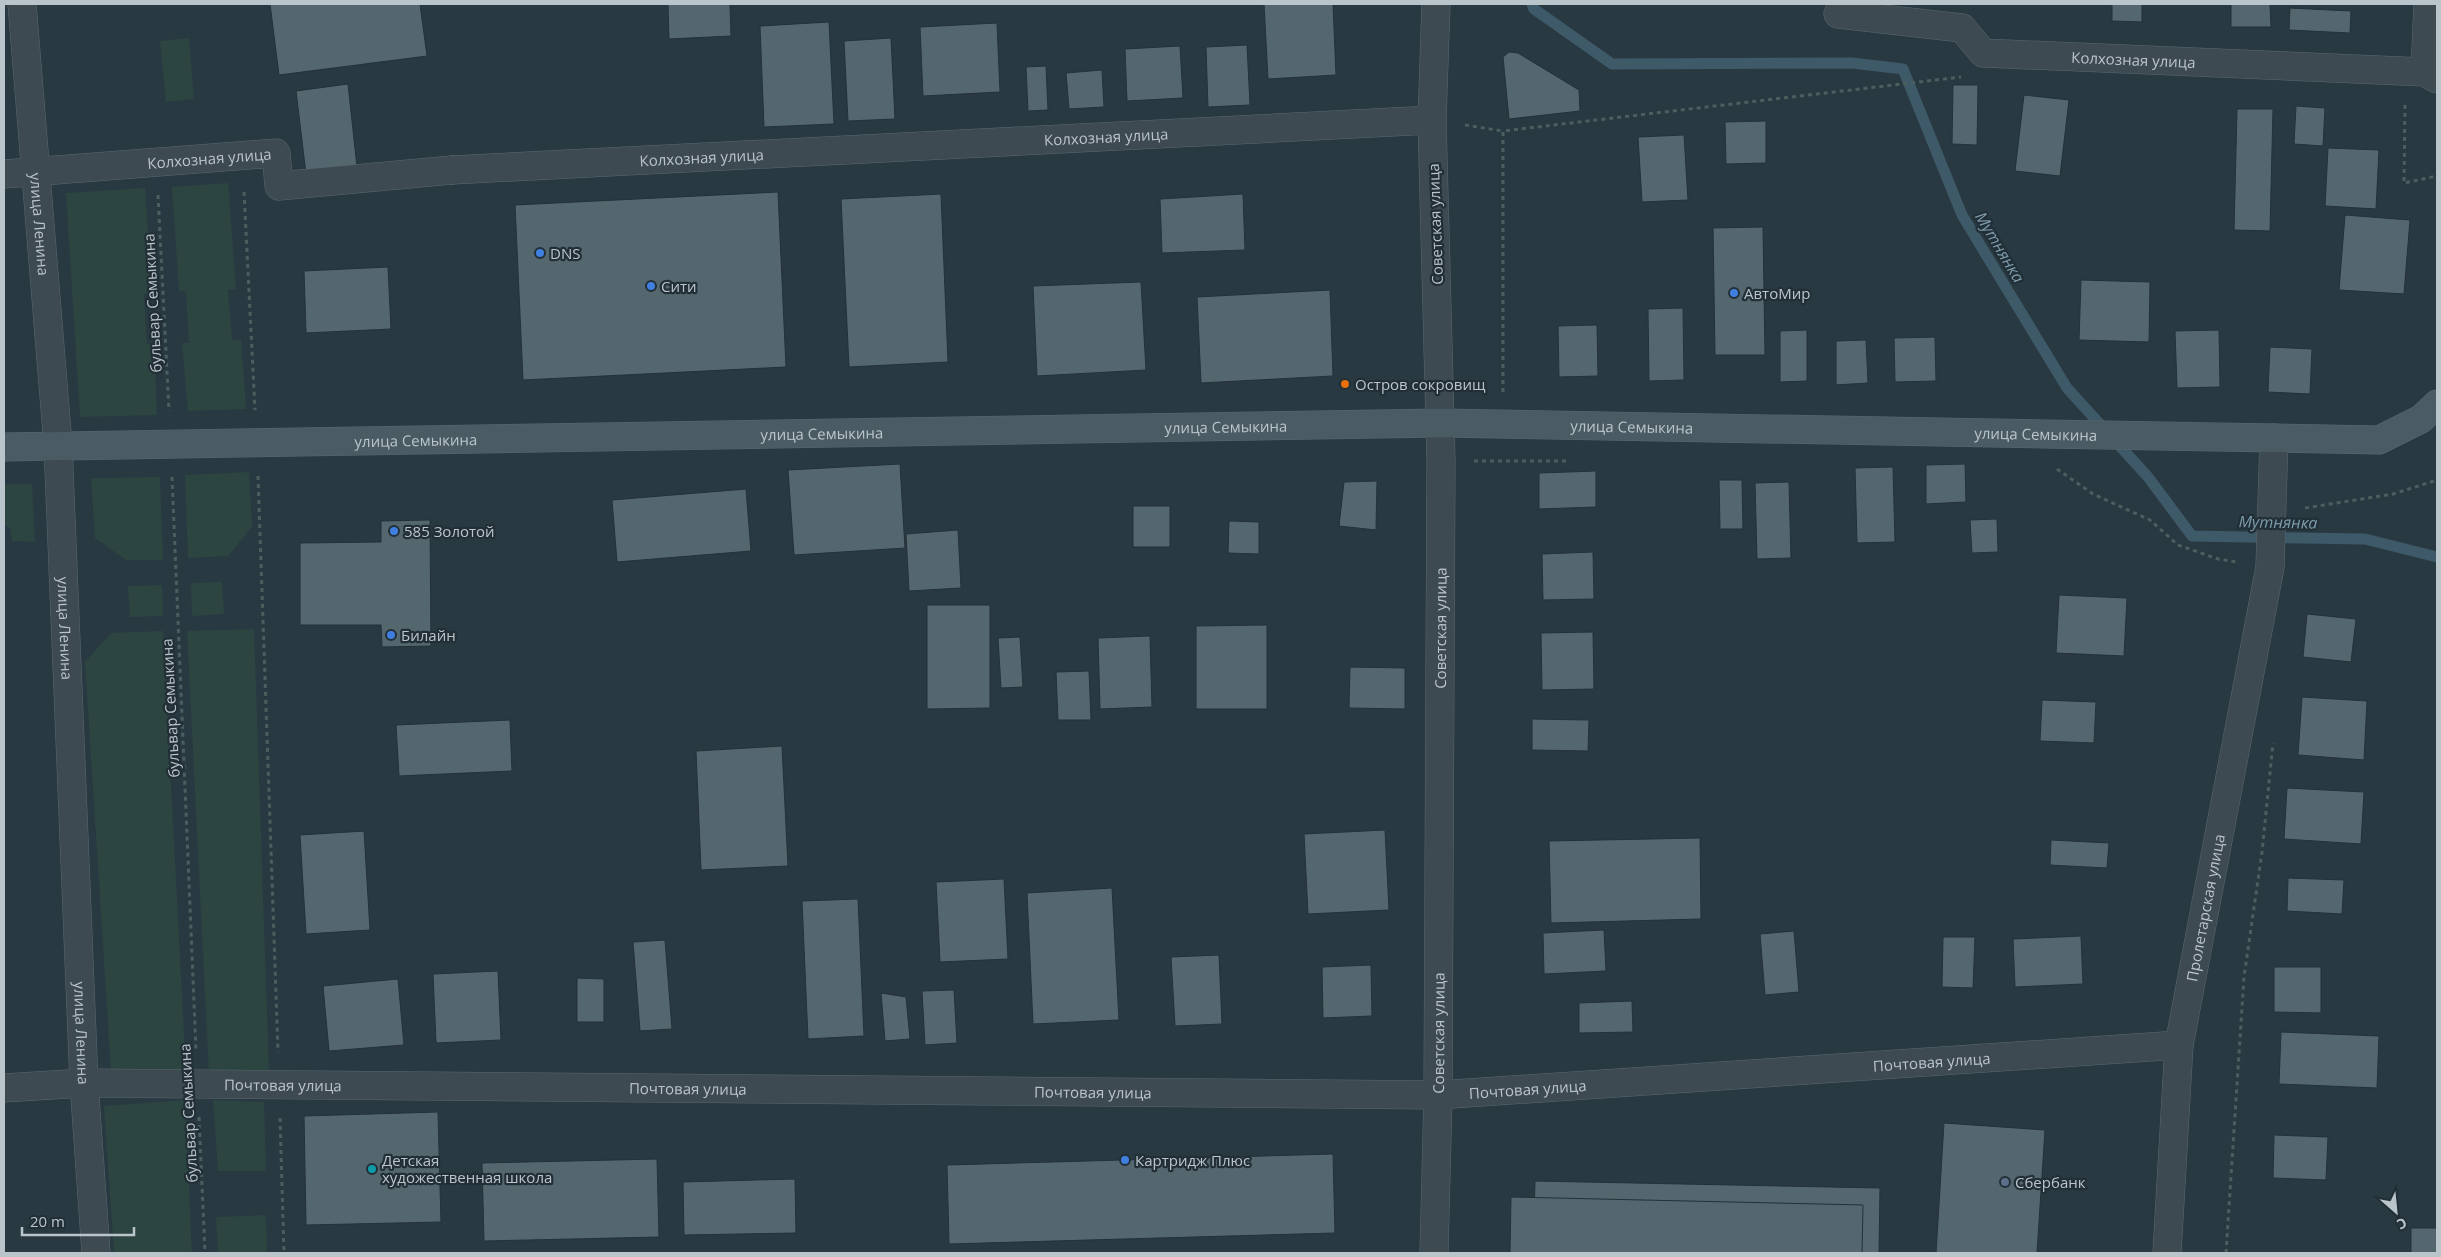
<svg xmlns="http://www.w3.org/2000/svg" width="2441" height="1257" font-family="'Open Sans',sans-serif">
<rect width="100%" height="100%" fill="#293942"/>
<g fill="#2c4541">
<polygon points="189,38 194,99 166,102 160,41"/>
<polygon points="228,183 236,289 228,290 232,340 241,340 246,409 188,411 182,343 189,343 186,291 179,291 172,187"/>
<polygon points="145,188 152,293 144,294 147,344 154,344 157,415 80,417 66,193"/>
<polygon points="249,472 252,527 228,556 188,558 185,475"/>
<polygon points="160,477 163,560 126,560 95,538 91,478"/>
<polygon points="4,484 32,484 35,542 12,541 10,528 4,524"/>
<polygon points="222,582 224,614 192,616 191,583"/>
<polygon points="162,585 163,616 130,617 128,586"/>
<polygon points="254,629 269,1072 209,1074 187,631"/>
<polygon points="163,631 186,1072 111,1071 85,662 111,633"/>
<polygon points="185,1100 192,1253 114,1253 104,1106"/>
<polygon points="213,1100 264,1102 266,1171 218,1171"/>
<polygon points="266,1215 267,1253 218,1253 216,1217"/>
</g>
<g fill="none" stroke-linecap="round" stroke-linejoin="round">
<polyline stroke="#3e5968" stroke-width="11" points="1532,4 1534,9 1612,64 1852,63 1903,69 1962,215 2067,388 2148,477 2192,536 2365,539 2437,557"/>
</g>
<g fill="#54666e" stroke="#243139">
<polygon points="270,4 420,4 427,56 279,75"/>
<polygon points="668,4 730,4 731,36 669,39"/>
<polygon points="1264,4 1333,4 1336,75 1268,79"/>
<polygon points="2112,4 2142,4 2142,22 2112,21"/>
<polygon points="2231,4 2270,4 2271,27 2231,27"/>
<polygon points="2290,8 2351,11 2350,33 2289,30"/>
<polygon points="829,22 834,124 764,127 760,26"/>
<polygon points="997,23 1000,92 923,96 920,27"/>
<polygon points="891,38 895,119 848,121 844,41"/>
<polygon points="1247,45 1250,105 1208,107 1206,47"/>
<polygon points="1180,46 1183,98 1127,101 1125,49"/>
<polygon points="1509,52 1518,53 1579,90 1580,111 1509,119 1503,57"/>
<polygon points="1046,66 1048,110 1028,111 1026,67"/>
<polygon points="1102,70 1104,107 1069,109 1066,73"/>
<polygon points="348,84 357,167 306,174 296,91"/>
<polygon points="1953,85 1978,85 1977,145 1952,144"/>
<polygon points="2024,95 2069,100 2060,176 2015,171"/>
<polygon points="2296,106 2325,108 2323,146 2294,144"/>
<polygon points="2237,109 2273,109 2270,231 2234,230"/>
<polygon points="1766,121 1766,163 1726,164 1725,122"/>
<polygon points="1684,135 1688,200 1642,202 1638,137"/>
<polygon points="2328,148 2379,150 2376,209 2325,206"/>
<polygon points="778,192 786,367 523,380 515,205"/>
<polygon points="941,194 948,362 849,367 841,199"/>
<polygon points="1243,194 1245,250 1162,253 1160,199"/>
<polygon points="2345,215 2410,220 2404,294 2339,290"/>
<polygon points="1763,227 1765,355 1715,355 1713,228"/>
<polygon points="388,267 391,329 306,333 304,271"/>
<polygon points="2081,280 2150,282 2149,342 2079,340"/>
<polygon points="1141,282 1146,370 1037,376 1033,286"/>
<polygon points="1330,290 1333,376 1201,383 1197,297"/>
<polygon points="1683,308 1684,380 1649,381 1648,309"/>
<polygon points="1597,325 1598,376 1559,377 1558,326"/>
<polygon points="1807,330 1807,381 1780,382 1780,331"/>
<polygon points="2219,330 2220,387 2177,388 2175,331"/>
<polygon points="1935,337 1936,381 1895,382 1894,338"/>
<polygon points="1866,340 1868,383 1836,385 1836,341"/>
<polygon points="2270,347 2312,349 2310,394 2268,392"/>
<polygon points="900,464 905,548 794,555 788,470"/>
<polygon points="1965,464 1966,502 1926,504 1926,465"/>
<polygon points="1893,467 1895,542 1857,543 1855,468"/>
<polygon points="1596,471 1596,507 1539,509 1539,473"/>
<polygon points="1719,480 1742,480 1743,529 1720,529"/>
<polygon points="1377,481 1376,530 1339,526 1344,482"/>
<polygon points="1789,482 1791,558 1757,559 1755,483"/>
<polygon points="746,489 751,551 617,562 612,500"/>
<rect x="1133" y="506" width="37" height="41"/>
<polygon points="1997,519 1998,552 1972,553 1970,520"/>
<polygon points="430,520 431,646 382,647 381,625 300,625 300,543 381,542 381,521"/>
<polygon points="1229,521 1259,522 1259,554 1228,553"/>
<polygon points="958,530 961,588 909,591 906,534"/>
<polygon points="1593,552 1594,599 1543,600 1542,554"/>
<polygon points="2059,595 2127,598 2124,656 2056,653"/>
<polygon points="927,605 990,605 990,708 927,709"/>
<polygon points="2307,614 2356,619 2351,662 2303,657"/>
<polygon points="1267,625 1267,709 1196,709 1196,626"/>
<polygon points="1593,632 1594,689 1542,690 1541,633"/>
<polygon points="1150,636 1152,707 1100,709 1098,638"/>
<polygon points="1020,637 1023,687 1001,688 998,638"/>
<polygon points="1350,667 1405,668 1405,709 1349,708"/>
<polygon points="1089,671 1091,720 1058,720 1056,672"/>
<polygon points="2302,697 2367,701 2364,760 2298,755"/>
<polygon points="2042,700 2096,702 2094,743 2040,741"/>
<polygon points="1532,719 1589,720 1588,751 1532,750"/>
<polygon points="510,720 512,771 399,776 396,725"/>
<polygon points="782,746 788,866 701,870 696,751"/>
<polygon points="2287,788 2364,792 2361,844 2284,839"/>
<polygon points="1385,830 1389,910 1308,914 1304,834"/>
<polygon points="364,831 370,930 306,934 300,835"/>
<polygon points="1700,838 1701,919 1551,923 1549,841"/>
<polygon points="2051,840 2109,843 2107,868 2050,865"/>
<polygon points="2288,878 2344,880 2342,914 2287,911"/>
<polygon points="1004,879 1008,959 940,962 936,882"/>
<polygon points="1112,888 1119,1020 1033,1024 1027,893"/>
<polygon points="858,899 864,1036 808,1039 802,901"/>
<polygon points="1604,930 1606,971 1544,974 1543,933"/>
<polygon points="1794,931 1799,992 1765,995 1760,934"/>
<polygon points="2081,936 2083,984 2015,987 2013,939"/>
<polygon points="1943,937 1975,937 1973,988 1942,987"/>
<polygon points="665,940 672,1029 640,1031 633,942"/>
<polygon points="1219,955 1222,1024 1175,1026 1171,957"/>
<polygon points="1371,965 1372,1016 1323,1018 1322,967"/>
<polygon points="2274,967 2321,967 2321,1013 2274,1012"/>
<polygon points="498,971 501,1040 436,1043 433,974"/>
<polygon points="577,978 604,979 604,1022 577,1022"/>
<polygon points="398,979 404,1045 329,1051 323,986"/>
<polygon points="954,990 957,1043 925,1045 922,991"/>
<polygon points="881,993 906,997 910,1039 885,1041"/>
<polygon points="1632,1001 1633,1032 1579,1033 1579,1003"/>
<polygon points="2281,1032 2379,1036 2377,1088 2279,1084"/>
<polygon points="438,1112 441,1222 306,1225 304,1116"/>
<polygon points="1944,1123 2045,1130 2037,1253 1936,1253"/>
<polygon points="2274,1135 2328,1137 2326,1180 2273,1178"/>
<polygon points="1333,1154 1335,1233 949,1244 947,1165"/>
<polygon points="657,1159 659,1237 484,1241 482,1163"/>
<polygon points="795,1179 796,1233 684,1235 683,1182"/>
<polygon points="1535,1181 1880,1188 1879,1253 1533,1253"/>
<polygon points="1511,1197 1863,1205 1862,1253 1510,1253"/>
<rect x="2411" y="1228" width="26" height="25"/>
</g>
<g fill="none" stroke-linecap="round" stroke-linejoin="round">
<defs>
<g id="pedestrian">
<path id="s1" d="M 22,4 L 58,445 L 84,1083 L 96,1253"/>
<path id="s2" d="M 4,174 L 276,153 L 279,186 L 452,170"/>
</g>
<g id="minor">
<path id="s3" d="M 1838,14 L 1962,28 L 1983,53 L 2425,72 L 2437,79"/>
<polyline points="2425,72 2428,4"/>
<path id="s4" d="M 452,170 L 1432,120"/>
<path id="s5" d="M 4,1088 L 84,1083 L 1438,1095 L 2179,1045"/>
<path id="s6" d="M 2167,1253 L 2179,1045 L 2270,567 L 2274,438"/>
</g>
<g id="tertiary">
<path id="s7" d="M 1434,1253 L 1438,1095 L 1441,460 L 1432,120 L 1436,4"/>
</g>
<g id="secondary">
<path id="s8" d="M 4,447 L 1441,423 L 2379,440 L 2421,419 L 2437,404"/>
</g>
</defs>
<use href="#pedestrian" stroke="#5b686f" stroke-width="29"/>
<use href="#minor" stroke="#5b686f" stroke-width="29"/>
<use href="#tertiary" stroke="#5b686f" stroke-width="29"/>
<use href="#secondary" stroke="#5b686f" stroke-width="29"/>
<g stroke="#4b605e" stroke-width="3" stroke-dasharray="4 4" stroke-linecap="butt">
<polyline points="2405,105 2404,183 2437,176"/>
<polyline points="1465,125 1503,131"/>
<polyline points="244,192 255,410"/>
<polyline points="158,195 169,411"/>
<polyline points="1503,392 1503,131 1961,77"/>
<polyline points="1474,461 1568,461"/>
<polyline points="2057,469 2093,494 2150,520 2178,545 2218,559 2237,562"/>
<polyline points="258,476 278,1052"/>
<polyline points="172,477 196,1050"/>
<polyline points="2305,508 2393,494 2437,480"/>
<polyline points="199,1117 205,1253"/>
<polyline points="280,1118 284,1253"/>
<polyline points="2226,1253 2244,977 2262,852 2273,743"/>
</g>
<use href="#pedestrian" stroke="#3d4a52" stroke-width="28"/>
<use href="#minor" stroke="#3d4a52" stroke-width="28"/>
<use href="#tertiary" stroke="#3d4a52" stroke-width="28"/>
<use href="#secondary" stroke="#4b5b64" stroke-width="28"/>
</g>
<g fill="#3f7fe0" stroke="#222f37" stroke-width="2">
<circle cx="540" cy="253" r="5"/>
<circle cx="651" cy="286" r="5"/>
<circle cx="1734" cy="293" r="5"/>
<circle cx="394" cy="531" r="5"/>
<circle cx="391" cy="635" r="5"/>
<circle cx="1125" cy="1160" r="5"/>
</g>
<circle fill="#e8710a" stroke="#222f37" stroke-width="2" cx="1345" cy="384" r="5"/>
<circle fill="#0f9aa8" stroke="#222f37" stroke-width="2" cx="372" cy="1169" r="5"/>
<circle fill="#5c6f8a" stroke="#222f37" stroke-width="2" cx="2005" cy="1182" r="5"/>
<g text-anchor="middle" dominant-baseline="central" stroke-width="4.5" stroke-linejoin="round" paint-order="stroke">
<g font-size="15" fill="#bac5cb" stroke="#222f37">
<text stroke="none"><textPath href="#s3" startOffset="308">Колхозная улица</textPath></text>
<text stroke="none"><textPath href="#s4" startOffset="655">Колхозная улица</textPath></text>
<text stroke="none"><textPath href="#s4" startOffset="250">Колхозная улица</textPath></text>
<text stroke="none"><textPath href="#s2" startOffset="206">Колхозная улица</textPath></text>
<text stroke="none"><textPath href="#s1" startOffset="221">улица Ленина</textPath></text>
<text transform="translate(1435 224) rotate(-92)">Советская улица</text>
<text transform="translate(152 303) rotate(-93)">бульвар Семыкина</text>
<text stroke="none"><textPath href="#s8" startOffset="1222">улица Семыкина</textPath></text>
<text stroke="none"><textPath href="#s8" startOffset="1628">улица Семыкина</textPath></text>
<text stroke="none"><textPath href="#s8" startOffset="818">улица Семыкина</textPath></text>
<text stroke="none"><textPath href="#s8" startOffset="2032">улица Семыкина</textPath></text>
<text stroke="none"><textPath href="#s8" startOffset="412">улица Семыкина</textPath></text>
<text stroke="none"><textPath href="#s1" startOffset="626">улица Ленина</textPath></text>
<text stroke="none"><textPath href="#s7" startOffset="625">Советская улица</textPath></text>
<text transform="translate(170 708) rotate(-93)">бульвар Семыкина</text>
<text stroke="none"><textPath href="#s6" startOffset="348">Пролетарская улица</textPath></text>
<text stroke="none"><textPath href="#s1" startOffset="1031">улица Ленина</textPath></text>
<text stroke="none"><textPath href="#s7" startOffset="220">Советская улица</textPath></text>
<text stroke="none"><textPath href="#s5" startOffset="1929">Почтовая улица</textPath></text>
<text stroke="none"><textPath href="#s5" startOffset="279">Почтовая улица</textPath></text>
<text stroke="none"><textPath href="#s5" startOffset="684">Почтовая улица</textPath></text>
<text stroke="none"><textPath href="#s5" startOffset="1524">Почтовая улица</textPath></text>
<text stroke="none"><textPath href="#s5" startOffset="1089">Почтовая улица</textPath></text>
<text transform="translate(188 1113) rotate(-93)">бульвар Семыкина</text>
</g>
<g font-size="15" fill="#bac5cb" stroke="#222f37" text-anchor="start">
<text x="550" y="253">DNS</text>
<text x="661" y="286">Сити</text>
<text x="1744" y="293">АвтоМир</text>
<text x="1355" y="384">Остров сокровищ</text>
<text x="404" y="531">585 Золотой</text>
<text x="401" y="635">Билайн</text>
<text x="382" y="1160">Детская<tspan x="382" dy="17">художественная школа</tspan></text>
<text x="1135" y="1160">Картридж Плюс</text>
<text x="2015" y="1182">Сбербанк</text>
</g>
<g font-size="16" font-style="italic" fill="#7d9cac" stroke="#222f37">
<text transform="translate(2000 247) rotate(59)">Мутнянка</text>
<text transform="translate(2278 522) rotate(1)">Мутнянка</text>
</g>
</g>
<rect width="2441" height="1257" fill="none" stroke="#bac5cb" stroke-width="10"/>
<g transform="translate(2396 1212) rotate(153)" stroke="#222f37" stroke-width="4" paint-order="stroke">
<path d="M0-4L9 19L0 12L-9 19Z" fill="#bac5cb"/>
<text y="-8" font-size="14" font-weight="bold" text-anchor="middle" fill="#bac5cb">С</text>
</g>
<path d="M22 1227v8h112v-8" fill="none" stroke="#bac5cb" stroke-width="2.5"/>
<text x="30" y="1227" font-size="15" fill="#bac5cb" stroke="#222f37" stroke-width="4" paint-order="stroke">20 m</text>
</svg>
